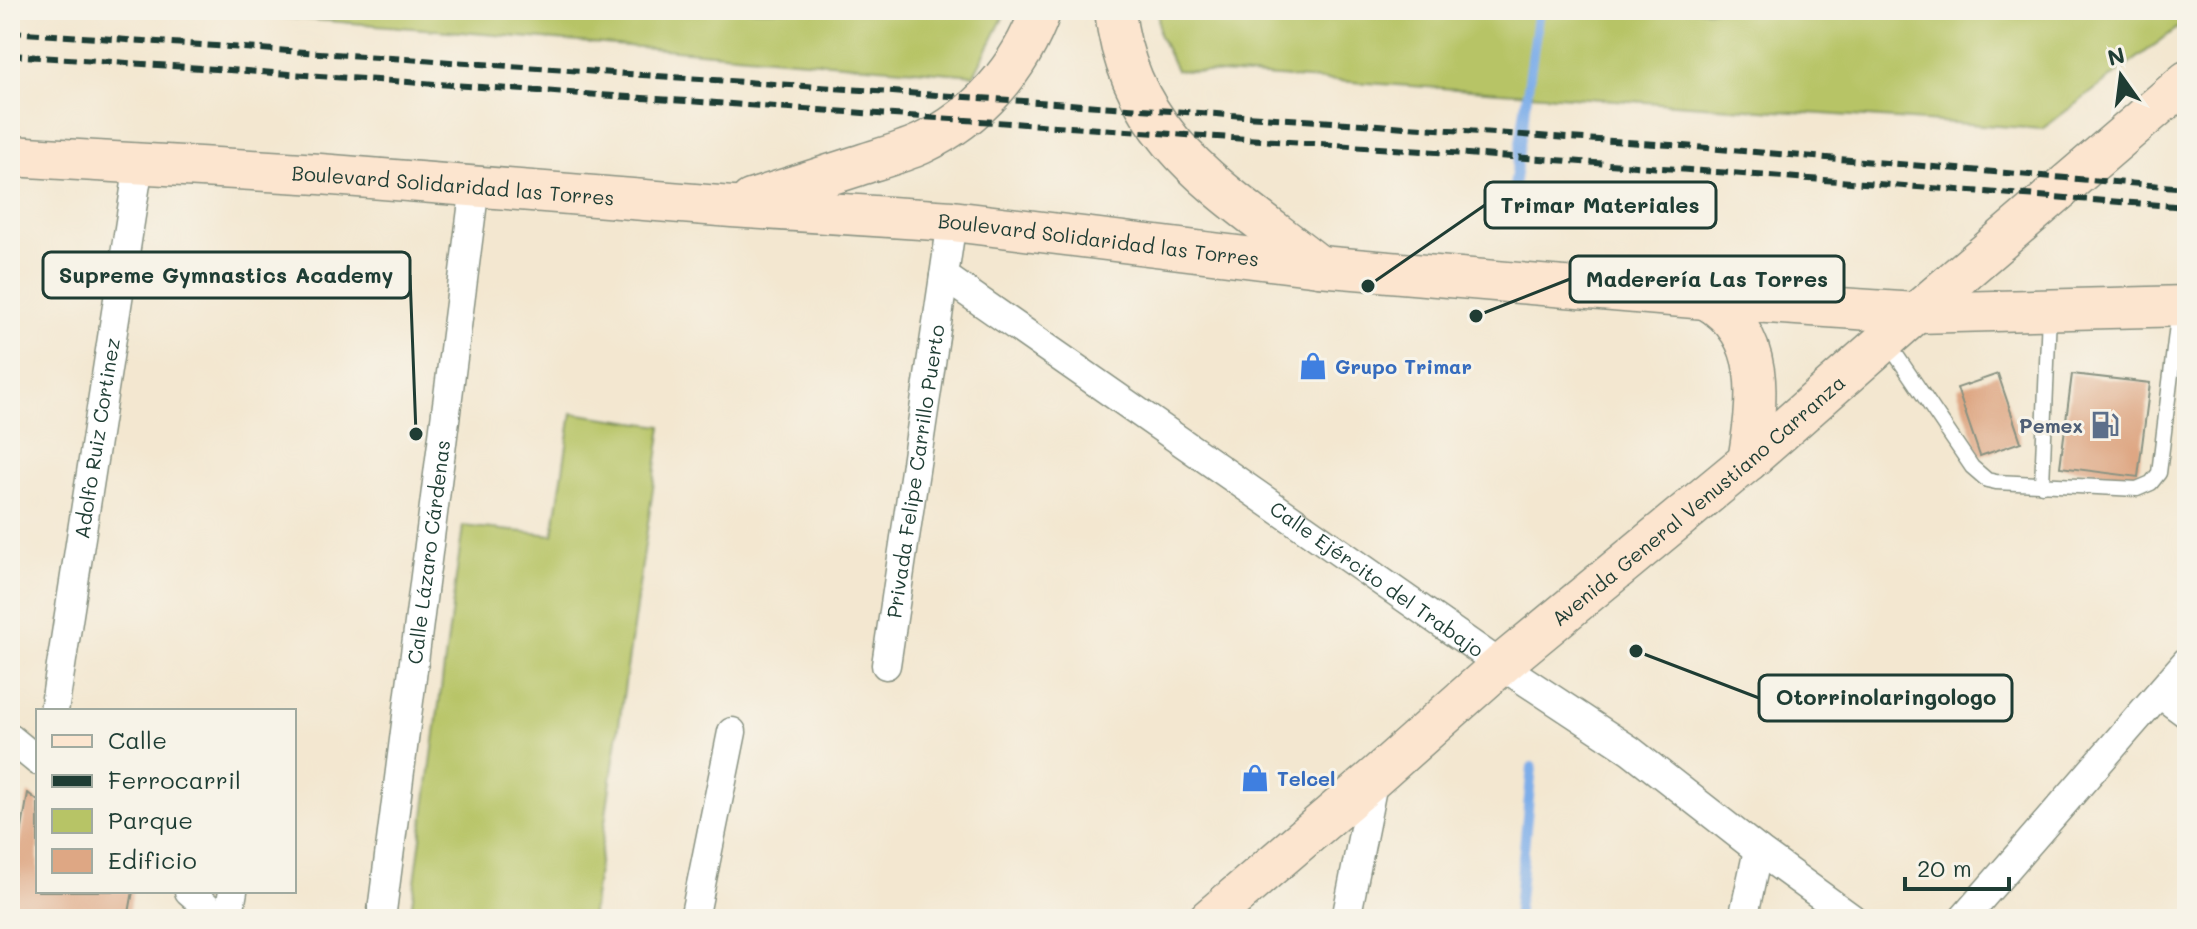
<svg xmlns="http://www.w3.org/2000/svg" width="2197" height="929" font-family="Mali,sans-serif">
<rect width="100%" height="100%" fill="#f7f3e8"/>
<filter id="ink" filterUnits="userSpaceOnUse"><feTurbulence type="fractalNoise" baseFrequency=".0125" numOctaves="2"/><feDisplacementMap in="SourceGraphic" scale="16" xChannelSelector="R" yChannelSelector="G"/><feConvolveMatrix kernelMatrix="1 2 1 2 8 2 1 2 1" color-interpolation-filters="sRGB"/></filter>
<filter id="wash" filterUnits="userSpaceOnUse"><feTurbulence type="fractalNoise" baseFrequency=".006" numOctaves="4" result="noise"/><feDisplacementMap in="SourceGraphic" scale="32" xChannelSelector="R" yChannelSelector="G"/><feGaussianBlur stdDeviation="1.8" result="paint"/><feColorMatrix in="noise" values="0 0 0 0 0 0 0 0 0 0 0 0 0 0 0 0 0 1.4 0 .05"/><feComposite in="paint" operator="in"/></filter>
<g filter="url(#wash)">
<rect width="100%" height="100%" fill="#f3e7d0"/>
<g fill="#b7c466" stroke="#6b804d" stroke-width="2">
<polygon points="195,10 1007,10 974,75"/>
<polygon points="1158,10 2187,10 2187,21 2042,129 1176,70 1159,34"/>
<polygon points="572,413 662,426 591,919 410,919 463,526 553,535"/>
</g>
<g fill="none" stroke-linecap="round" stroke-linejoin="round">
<g stroke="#7eaee9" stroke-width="10">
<polyline points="1510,215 1539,10"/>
<polyline points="1517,919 1532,767"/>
</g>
</g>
<g id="blocks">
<g fill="#dea784">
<polygon points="1998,374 2021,442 1980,456 1957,388"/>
<polygon points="2072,374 2150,383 2138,477 2060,467"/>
<polygon points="28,793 38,801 38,891 133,891 128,919 10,919 10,900"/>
</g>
</g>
</g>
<g filter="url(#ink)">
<use href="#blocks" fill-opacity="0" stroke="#899282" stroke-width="2"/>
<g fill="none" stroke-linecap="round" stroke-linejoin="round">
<defs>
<g id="lane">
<polyline points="1888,343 1972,467 1987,480 1996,482 2137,489 2151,483 2159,473 2179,308"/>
<polyline points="2042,485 2049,314"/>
</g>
<g id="street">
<path id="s1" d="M 952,221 L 944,276 L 1501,665 L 1630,750 L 1758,850 L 1853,919"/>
<path id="s2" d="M 886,665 L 944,276"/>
<polyline points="2160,694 2187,714"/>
<path id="s3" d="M 54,711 L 139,164"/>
<polyline points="10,738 38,761"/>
<polyline points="189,891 221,919"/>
<polyline points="228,919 233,891"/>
<path id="s4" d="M 381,919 L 475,186"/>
<polyline points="694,919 732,732"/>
<polyline points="1346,919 1374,778"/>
<polyline points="1743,919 1758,850"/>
<polyline points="1963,919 2187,661"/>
</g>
<g id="secondary">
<path d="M 1115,10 C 1128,139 1227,193 1319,266"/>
<path id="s5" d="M 10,156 L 320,174 L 732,207 L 952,221 L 1319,266 L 1706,299 L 1916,313 L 2187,306"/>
<path d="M 751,200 C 786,189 822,177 857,166 C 878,159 901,153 921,144 C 978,117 1020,69 1041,10"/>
<path d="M 1706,299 C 1768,335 1758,401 1748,461"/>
<path id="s6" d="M 1209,919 L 1374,778 L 1501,665 L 1748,461 L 1916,313 L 2187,81"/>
</g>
</defs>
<use href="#lane" stroke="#899282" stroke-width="17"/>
<use href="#street" stroke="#899282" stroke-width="31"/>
<use href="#secondary" stroke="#899282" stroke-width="43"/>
<use href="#lane" stroke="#fff" stroke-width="14"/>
<use href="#street" stroke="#fff" stroke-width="28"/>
<use href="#secondary" stroke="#fce5cf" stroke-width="40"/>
<g stroke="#1f3d34" stroke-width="6" stroke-dasharray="12 6" stroke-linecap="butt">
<polyline points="10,32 1671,145 2187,188"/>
<polyline points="10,55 1555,160 2187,207"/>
</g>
</g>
</g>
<defs>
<symbol id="shop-bare" viewBox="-9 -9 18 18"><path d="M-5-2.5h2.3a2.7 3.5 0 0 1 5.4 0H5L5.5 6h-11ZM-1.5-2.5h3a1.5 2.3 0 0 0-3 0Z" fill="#3f7fe0" stroke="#f7f3e8" stroke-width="2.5" paint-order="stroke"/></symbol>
<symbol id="fuel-bare" viewBox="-9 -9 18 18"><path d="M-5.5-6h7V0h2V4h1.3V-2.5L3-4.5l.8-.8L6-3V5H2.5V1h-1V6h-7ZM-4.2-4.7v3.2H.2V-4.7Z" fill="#5c6f8a" stroke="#f7f3e8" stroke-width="2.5" paint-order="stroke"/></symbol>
</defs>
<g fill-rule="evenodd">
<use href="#shop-bare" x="1293" y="346" width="40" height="40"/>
<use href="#fuel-bare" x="2085" y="405" width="40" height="40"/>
<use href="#shop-bare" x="1235" y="758" width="40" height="40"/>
</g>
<g text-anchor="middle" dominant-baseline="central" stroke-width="6" stroke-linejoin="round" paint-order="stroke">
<g font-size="20" fill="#1f3d34" stroke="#f7f3e8">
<text stroke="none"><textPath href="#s5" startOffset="444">Boulevard Solidaridad las Torres</textPath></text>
<text stroke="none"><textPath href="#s5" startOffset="1092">Boulevard Solidaridad las Torres</textPath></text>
<text stroke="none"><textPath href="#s3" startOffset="276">Adolfo Ruiz Cortinez</textPath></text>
<text stroke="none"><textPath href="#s2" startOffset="196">Privada Felipe Carrillo Puerto</textPath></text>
<text stroke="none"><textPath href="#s6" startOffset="644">Avenida General Venustiano Carranza</textPath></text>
<text stroke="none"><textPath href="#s4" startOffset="370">Calle Lázaro Cárdenas</textPath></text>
<text stroke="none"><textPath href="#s1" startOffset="584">Calle Ejército del Trabajo</textPath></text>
</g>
<g font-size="20" font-weight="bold" fill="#366cbe" stroke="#f7f3e8" text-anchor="start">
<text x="1335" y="366">Grupo Trimar</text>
<text x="1277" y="778">Telcel</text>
</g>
<g font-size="20" font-weight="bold" fill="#4e5e75" stroke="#f7f3e8" text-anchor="end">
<text x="2083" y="425">Pemex</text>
</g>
</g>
<path fill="none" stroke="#1f3d34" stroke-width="3" d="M1368 286L1485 205M416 434L410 275M1476 316L1570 279M1636 651L1759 698"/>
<g fill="#1f3d34" stroke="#f7f3e8" stroke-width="3">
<circle cx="1368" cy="286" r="8"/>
<circle cx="416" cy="434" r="8"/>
<circle cx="1476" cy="316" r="8"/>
<circle cx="1636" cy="651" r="8"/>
</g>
<g fill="#f7f3e8" stroke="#1f3d34" stroke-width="3">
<rect x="1485" y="182" width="231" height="46" rx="8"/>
<rect x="43" y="252" width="367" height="46" rx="8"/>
<rect x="1570" y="256" width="274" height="46" rx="8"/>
<rect x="1759" y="675" width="253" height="46" rx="8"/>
</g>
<g font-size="22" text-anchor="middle" font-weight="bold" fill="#1f3d34">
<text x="1600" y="213">Trimar Materiales</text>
<text x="226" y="283">Supreme Gymnastics Academy</text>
<text x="1707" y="287">Maderería Las Torres</text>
<text x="1886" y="705">Otorrinolaringologo</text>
</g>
<rect width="2197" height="929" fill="none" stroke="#f7f3e8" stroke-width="40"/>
<rect x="36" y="709" width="260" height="184" fill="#f7f3e8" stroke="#a1aaa0" stroke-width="2"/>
<rect x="52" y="735" width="40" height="12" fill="#fce5cf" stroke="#a1aaa0" stroke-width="2"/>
<text x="108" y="749" font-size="24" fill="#1f3d34">Calle</text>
<rect x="52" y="775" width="40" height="12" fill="#1f3d34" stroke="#a1aaa0" stroke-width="2"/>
<text x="108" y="789" font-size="24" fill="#1f3d34">Ferrocarril</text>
<rect x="52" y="809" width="40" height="24" fill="#b7c466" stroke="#a1aaa0" stroke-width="2"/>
<text x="108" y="829" font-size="24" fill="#1f3d34">Parque</text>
<rect x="52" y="849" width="40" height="24" fill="#dea784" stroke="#a1aaa0" stroke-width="2"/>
<text x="108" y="869" font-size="24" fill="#1f3d34">Edificio</text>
<g transform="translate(2121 76) rotate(346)" stroke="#f7f3e8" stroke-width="6" paint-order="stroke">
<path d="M0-6L14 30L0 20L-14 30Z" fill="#1f3d34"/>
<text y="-12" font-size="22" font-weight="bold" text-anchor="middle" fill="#1f3d34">N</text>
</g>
<path d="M1905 877v12h104v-12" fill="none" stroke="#1f3d34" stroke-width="4"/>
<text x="1917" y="877" font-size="24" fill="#1f3d34" stroke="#f7f3e8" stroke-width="6" paint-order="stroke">20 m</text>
</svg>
